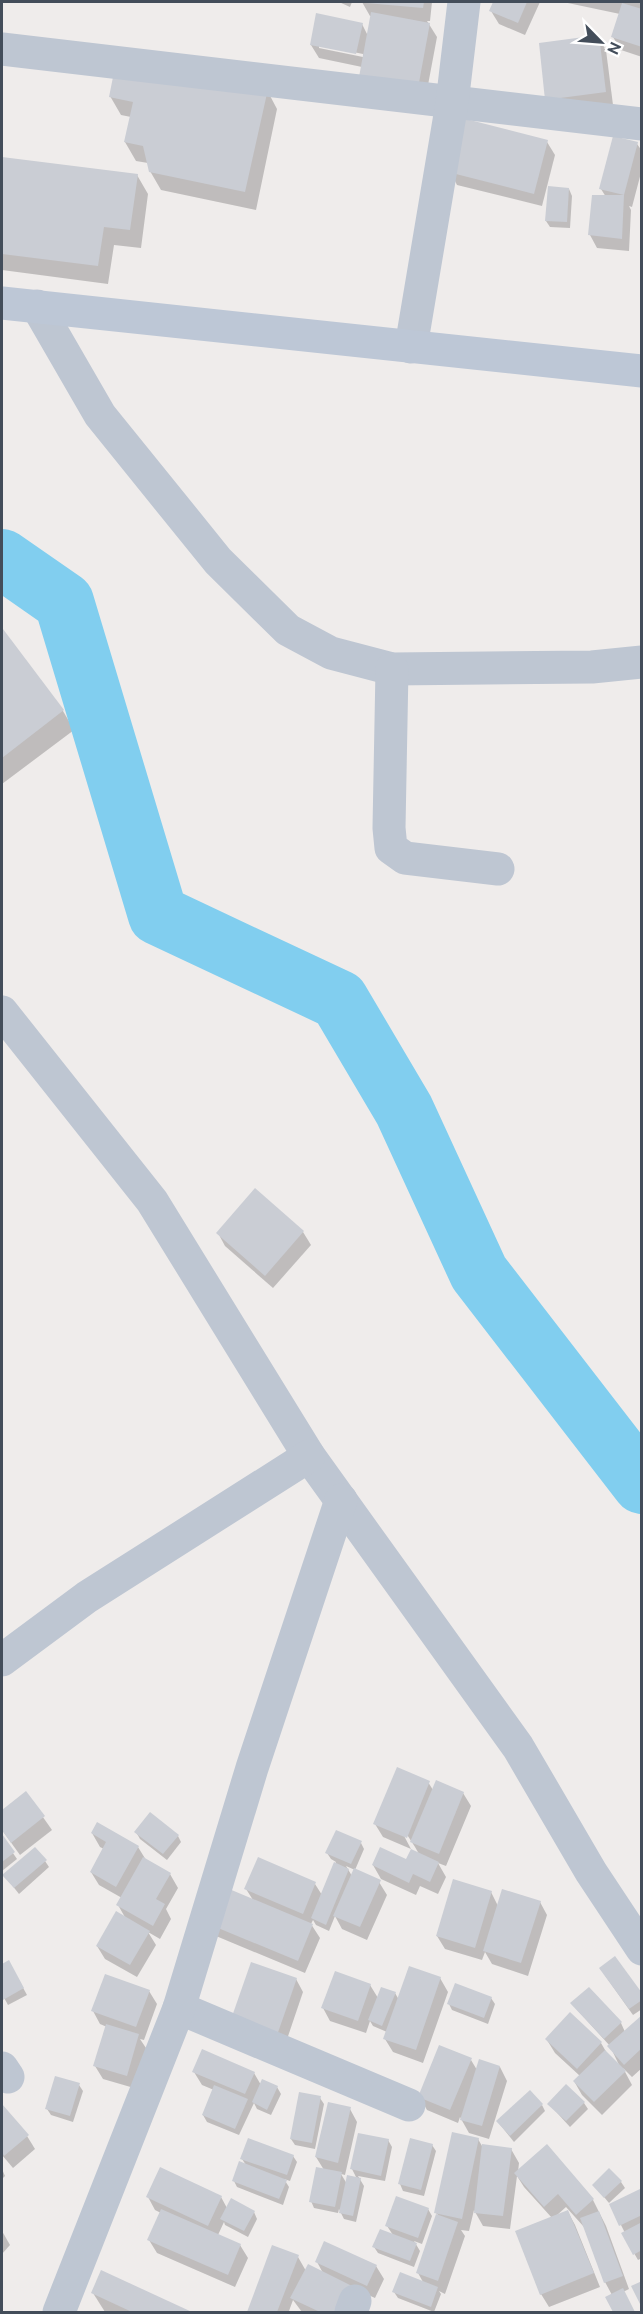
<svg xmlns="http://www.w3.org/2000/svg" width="643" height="2314" font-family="Ubuntu,sans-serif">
<rect width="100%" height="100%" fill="#efeceb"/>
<g fill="#0003" fill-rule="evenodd">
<polygon points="339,2 352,2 350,7"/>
<path d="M 362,2 L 432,2 L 430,21 L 427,21 L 437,37 L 425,101 L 362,67 L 319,58 L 311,45 L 362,24 L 368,36 L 372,16 L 370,16 ZM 319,45 L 363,54 L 363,57 L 319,48 Z"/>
<polygon points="495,2 540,2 525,35 499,24 491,11"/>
<polygon points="563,2 642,2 642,57 621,50 613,37 620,14"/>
<polygon points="598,37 606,50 613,105 555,113 540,44"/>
<polygon points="267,90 277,109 256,210 161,190 150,171 148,163 136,161 125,142 131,117 121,115 110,96"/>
<polygon points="547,142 555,155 542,206 457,185 450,171"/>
<polygon points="637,144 642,151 642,169 632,207 629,206 631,210 629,251 597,248 590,235 606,197 601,189"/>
<polygon points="2,158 137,175 148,194 141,248 114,245 108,284 2,270"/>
<polygon points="569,189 572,196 570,228 550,227 546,221"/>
<polygon points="3,631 63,711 74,730 2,784"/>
<polygon points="303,1232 311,1245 273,1288 225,1246 218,1233"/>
<polygon points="428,1782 433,1790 463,1793 471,1806 446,1866 438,1863 446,1877 438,1894 420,1886 416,1895 381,1879 373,1865 407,1861 419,1854 415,1847 404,1830 402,1832 411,1849 383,1837 375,1824"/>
<polygon points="26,1793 52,1830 20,1855 2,1830 2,1812"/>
<polygon points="136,1832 178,1836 181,1842 167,1860 140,1839"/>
<polygon points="92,1833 138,1847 146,1860 170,1874 178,1888 166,1909 171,1919 160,1939 148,1932 156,1945 137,1977 105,1959 97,1946 126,1919 118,1905 122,1898 99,1885 91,1872 104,1849 100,1847"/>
<polygon points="2,1837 17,1859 2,1871"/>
<polygon points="361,1843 364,1849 355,1870 346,1866 352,1876 379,1882 387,1895 367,1940 342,1929 335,1916 329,1931 316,1925 313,1920 311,1924 320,1938 305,1973 216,1936 208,1923 253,1900 246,1889 259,1859 315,1884 322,1895 336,1862 331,1859 327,1853"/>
<polygon points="45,1861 49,1867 19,1894 4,1875"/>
<polygon points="491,1892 498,1906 540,1902 547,1915 528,1976 492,1964 485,1952 482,1960 445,1949 437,1936"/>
<polygon points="9,1962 27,1995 8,2005 2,1994 2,1966"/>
<polygon points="604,1974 642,1995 642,2009 633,2015"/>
<polygon points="440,1978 448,1992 423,2063 393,2052 385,2039 387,2032 373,2026 370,2021 366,2033 330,2021 323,2008 370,1985 378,1998 395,1993 399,2000"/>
<polygon points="296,1979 303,1992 282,2054 238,2039"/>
<polygon points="149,1991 157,2004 144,2040 140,2039 146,2048 134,2088 103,2079 95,2066 107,2027 100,2024 93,2011"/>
<polygon points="491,1998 495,2004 488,2024 452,2010 449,2004"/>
<polygon points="572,2004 621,2023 625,2032 642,2017 642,2068 632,2077 623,2068 632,2085 602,2115 582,2095 574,2081 580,2076 555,2053 547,2040 601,2043 608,2055 619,2065 610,2046"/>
<polygon points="471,2060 477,2070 500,2067 507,2081 489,2139 469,2133 460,2117 458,2123 427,2110 420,2097"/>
<polygon points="194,2072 254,2073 261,2085 277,2087 281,2094 271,2115 257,2109 254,2103 239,2135 207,2122 203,2115 214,2090 202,2085"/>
<polygon points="79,2085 83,2091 73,2122 51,2115 47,2109"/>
<polygon points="320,2098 324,2104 315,2149 295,2145 291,2139"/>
<polygon points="584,2103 588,2109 570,2127 549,2104"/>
<polygon points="542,2105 545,2111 514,2142 498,2122"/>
<polygon points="2,2106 27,2136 35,2149 13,2168 2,2155"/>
<polygon points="350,2109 357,2122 345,2175 341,2174 347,2184 357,2179 352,2169 388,2140 392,2147 385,2181 358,2176 364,2186 356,2222 344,2219 339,2209 338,2213 314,2208 311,2201 324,2170 316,2157"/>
<polygon points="478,2139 482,2146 511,2149 519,2163 518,2172 593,2200 606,2226 629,2289 623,2292 634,2312 615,2312 607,2297 612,2295 605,2282 584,2227 566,2207 556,2216 568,2212 575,2225 600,2287 549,2307 541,2294 552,2218 524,2187 517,2176 510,2229 483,2226 474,2210 469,2231 461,2230 465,2236 445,2294 439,2291 441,2294 434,2312 398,2298 394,2292 423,2282 418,2273 438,2215 436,2213"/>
<polygon points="432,2145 436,2151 424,2196 403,2191 400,2184"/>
<polygon points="293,2156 297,2162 290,2181 284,2179 289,2187 283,2205 237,2187 234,2181 246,2165 242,2159"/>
<polygon points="2,2169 5,2176 2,2179"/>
<polygon points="621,2182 625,2188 609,2203 594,2185"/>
<polygon points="642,2190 642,2258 638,2260 623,2234 625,2233 611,2205"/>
<polygon points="148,2197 221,2197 227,2208 254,2212 257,2219 248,2237 225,2225 224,2222 218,2235 240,2245 248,2258 235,2287 157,2253 149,2240 161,2213 155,2210"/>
<polygon points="428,2209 432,2216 422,2244 414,2241 420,2251 414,2267 378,2253 374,2247 393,2235 387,2226"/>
<polygon points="2,2231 10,2245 2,2254"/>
<polygon points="273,2247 298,2257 306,2271 323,2273 317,2262 376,2266 384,2279 375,2298 355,2289 357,2312 302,2312 293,2300 289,2311 292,2312 248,2312"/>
<polygon points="102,2272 188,2312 105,2312 93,2293"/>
</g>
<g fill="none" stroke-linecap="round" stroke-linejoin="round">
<polyline stroke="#81ceef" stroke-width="60" points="2,559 64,602 158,915 339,1000 404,1110 479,1273 642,1484"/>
</g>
<g fill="#cacdd4">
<polygon points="366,2 424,2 423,8 366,3"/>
<polygon points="493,2 527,2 518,23 489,11"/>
<polygon points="622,3 642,9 642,47 611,37"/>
<polygon points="371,12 430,23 418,88 359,77"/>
<polygon points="316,13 363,23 356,54 310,45"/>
<polygon points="599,35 606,92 545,100 539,43"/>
<polygon points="117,57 268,89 245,192 149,172 143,146 124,142 133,102 109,97"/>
<polygon points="462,118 548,140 534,194 448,172"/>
<polygon points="613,136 638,142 624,195 599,189"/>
<polygon points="2,157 138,174 130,230 104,227 98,266 2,254"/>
<polygon points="548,186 569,188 567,222 545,221"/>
<polygon points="592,195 624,195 622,239 588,235"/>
<polygon points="3,629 64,710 2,758 2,630"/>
<polygon points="255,1188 304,1231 265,1276 216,1233"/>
<polygon points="397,1767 430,1781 407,1838 373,1824"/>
<polygon points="436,1780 464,1792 439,1854 410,1842"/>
<polygon points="26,1791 45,1816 11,1843 2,1830 2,1810"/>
<polygon points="150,1812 179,1835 163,1854 134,1832"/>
<polygon points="97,1822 139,1846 116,1887 90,1872 106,1842 91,1833"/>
<polygon points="336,1830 362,1841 351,1864 325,1853"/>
<polygon points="2,1834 15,1852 2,1862"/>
<polygon points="35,1847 47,1860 14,1888 2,1875"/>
<polygon points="380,1847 406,1859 411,1849 439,1862 430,1882 413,1874 409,1883 372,1865"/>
<polygon points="143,1857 171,1873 156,1899 165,1904 153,1926 116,1905"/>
<polygon points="258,1857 316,1882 303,1914 244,1889"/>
<polygon points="334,1862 349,1869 326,1925 311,1918"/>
<polygon points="354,1868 381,1880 360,1927 333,1916"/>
<polygon points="453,1879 492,1891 475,1948 436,1936"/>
<polygon points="222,1886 313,1924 298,1961 206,1923"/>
<polygon points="502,1889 541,1901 521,1963 483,1951"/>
<polygon points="116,1911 150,1931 130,1965 96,1946"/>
<polygon points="615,1956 642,1993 642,2000 629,2009 599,1968"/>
<polygon points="9,1960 24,1988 3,2000 2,1997 2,1964"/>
<polygon points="251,1962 297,1978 275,2041 229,2025"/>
<polygon points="409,1966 441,1977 416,2050 383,2039"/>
<polygon points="335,1971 371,1984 358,2021 321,2008"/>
<polygon points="105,1974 150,1990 136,2027 91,2011"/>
<polygon points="455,1983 492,1997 484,2018 447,2004"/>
<polygon points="381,1987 396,1992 382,2026 368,2020"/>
<polygon points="589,1987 622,2022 604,2039 570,2003"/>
<polygon points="570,2012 602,2042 577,2069 545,2039"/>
<polygon points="642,2015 642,2048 624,2065 607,2046"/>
<polygon points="106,2024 139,2034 127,2076 93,2066"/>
<polygon points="439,2045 472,2058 450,2110 418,2097"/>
<polygon points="202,2049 255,2072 245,2094 192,2072"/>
<polygon points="605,2050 626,2071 594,2102 573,2081"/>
<polygon points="479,2059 500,2066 482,2126 460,2120"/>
<polygon points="55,2076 80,2083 70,2116 45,2109"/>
<polygon points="262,2079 278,2086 267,2110 252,2102"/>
<polygon points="566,2084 585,2102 566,2121 547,2104"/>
<polygon points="214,2085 248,2099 235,2129 202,2115"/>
<polygon points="530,2090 543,2104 510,2136 496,2121"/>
<polygon points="299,2092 321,2096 312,2143 290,2139"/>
<polygon points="328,2102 351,2107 338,2163 315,2157"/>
<polygon points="2,2104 29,2135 4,2156 2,2152"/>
<polygon points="452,2132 479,2138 462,2219 434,2213"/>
<polygon points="358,2133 389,2139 381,2176 350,2169"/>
<polygon points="248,2138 294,2155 287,2175 240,2159"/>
<polygon points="410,2138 433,2144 421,2190 398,2184"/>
<polygon points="482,2144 512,2148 503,2216 474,2213"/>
<polygon points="547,2144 594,2199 576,2215 558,2194 544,2207 514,2173"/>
<polygon points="239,2161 287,2180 279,2199 232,2181"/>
<polygon points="160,2167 222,2196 208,2226 146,2197"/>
<polygon points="316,2167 342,2172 335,2207 309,2202"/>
<polygon points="609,2168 622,2181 604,2198 592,2185"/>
<polygon points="347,2175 361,2178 353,2216 339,2213"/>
<polygon points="642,2188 642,2215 619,2226 609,2204"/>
<polygon points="396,2196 429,2208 418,2238 385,2226"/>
<polygon points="231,2198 255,2211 244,2231 220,2219"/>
<polygon points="161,2209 241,2244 228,2275 147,2240"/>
<polygon points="568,2210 594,2273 540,2295 515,2231"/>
<polygon points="599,2211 623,2276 604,2283 580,2218"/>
<polygon points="436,2214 458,2222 438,2281 416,2273"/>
<polygon points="642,2222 642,2250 633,2255 621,2233"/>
<polygon points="380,2229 417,2243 410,2261 372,2247"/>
<polygon points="324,2241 377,2265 367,2286 315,2262"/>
<polygon points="272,2245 299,2255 277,2312 247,2312"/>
<polygon points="308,2264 356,2288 343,2312 320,2312 290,2298"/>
<polygon points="101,2270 192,2312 132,2312 91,2293"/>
<polygon points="400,2272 438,2287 431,2307 392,2292"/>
<polygon points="642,2281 642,2308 631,2286"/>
<polygon points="623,2288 635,2312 613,2312 605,2297"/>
</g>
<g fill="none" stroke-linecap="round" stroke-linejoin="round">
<g stroke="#bec6d2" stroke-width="33">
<polyline points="2,49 642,124"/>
<polyline points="37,306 100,415 218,561 288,630 331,653 392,669 592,667 642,662"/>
<polyline points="411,347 452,103 464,2"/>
<polyline points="392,669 389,828 391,848 405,858 498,869"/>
<polyline points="2,1012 152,1201 309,1456 518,1747 591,1872 642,1949"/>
<polyline points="2,1660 87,1597 309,1456"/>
<polyline points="179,2008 409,2105"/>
<polyline points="2,2068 8,2077"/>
<polyline points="59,2312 179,2008 252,1768 341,1500"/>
<polyline points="351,2312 355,2301"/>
</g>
<polyline stroke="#bdc7d6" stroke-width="33" points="2,303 642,371"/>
</g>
<rect width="643" height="2314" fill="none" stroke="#434d5a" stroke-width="6"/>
<g transform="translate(601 42) rotate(115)" stroke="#ffffff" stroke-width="4.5" paint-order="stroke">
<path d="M0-4.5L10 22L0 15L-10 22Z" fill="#434d5a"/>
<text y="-9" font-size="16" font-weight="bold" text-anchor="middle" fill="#434d5a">N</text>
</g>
</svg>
